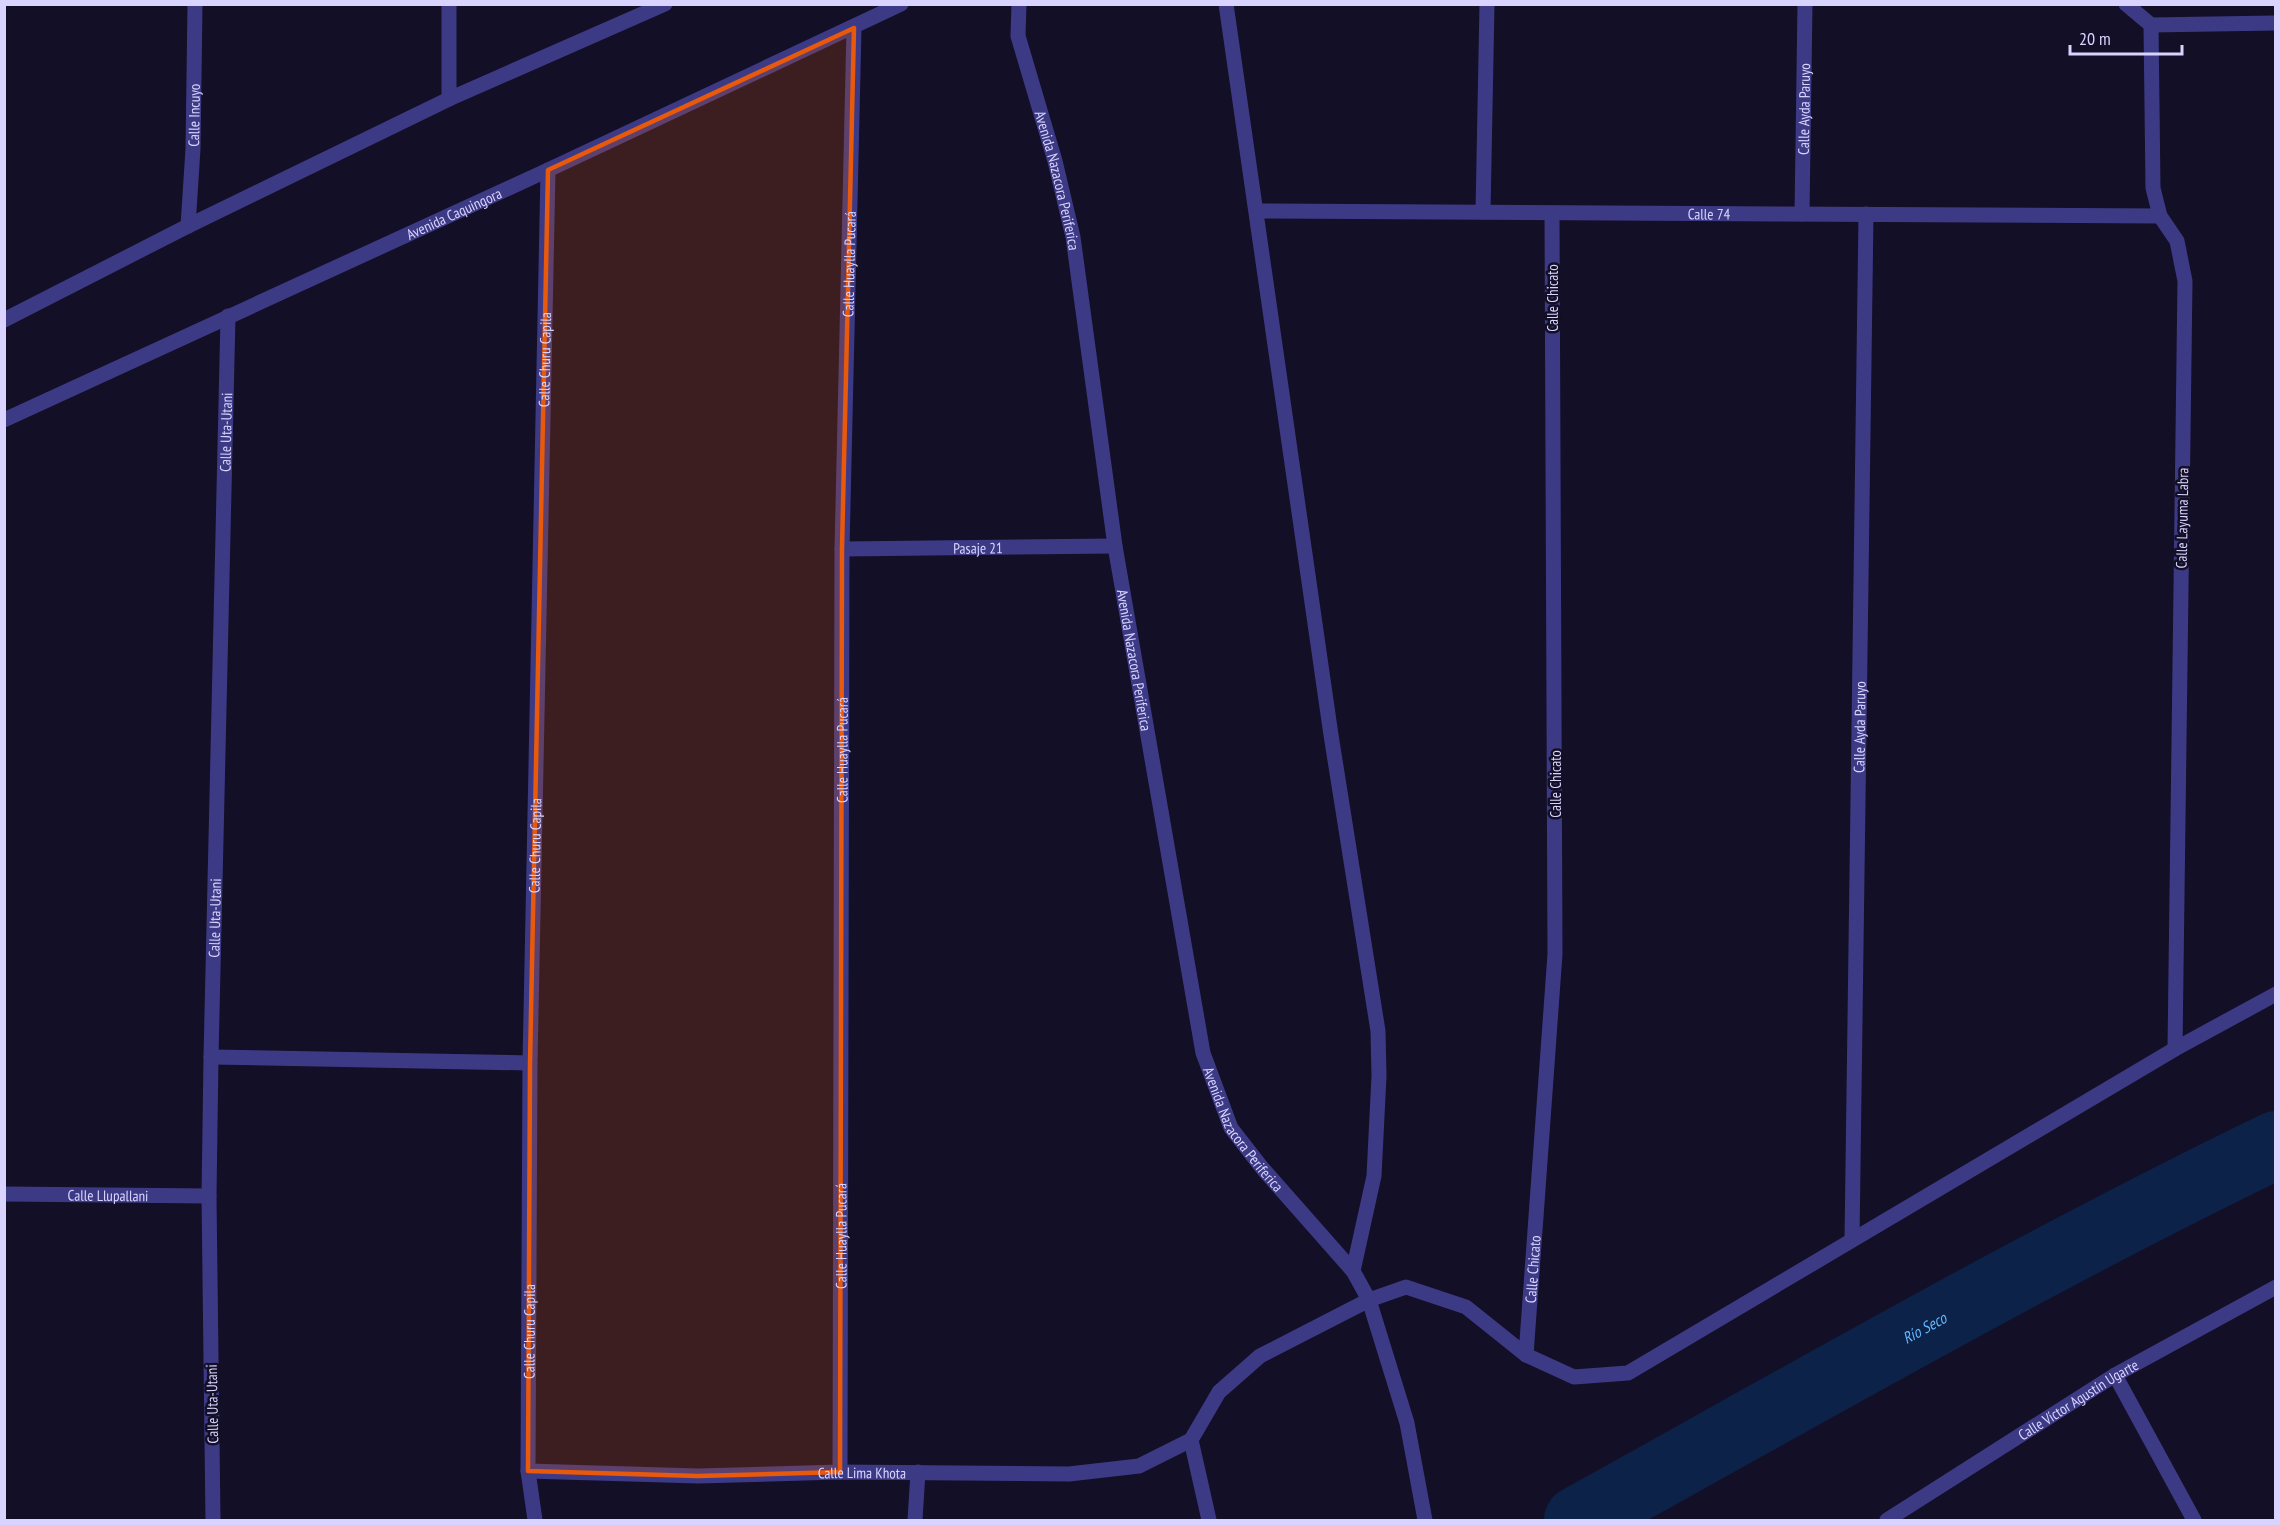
<svg xmlns="http://www.w3.org/2000/svg" width="2280" height="1525" font-family="'PT Sans Narrow',sans-serif">
<rect width="100%" height="100%" fill="#130f26"/>
<g fill="none" stroke-linecap="round" stroke-linejoin="round">
<path stroke="#0c2248" stroke-width="68" id="s1" d="M 1578,1520 C 1809,1392 2038,1260 2276,1145"/>
<g stroke="#3d3a85" stroke-width="15">
<polyline points="449,4 449,99"/>
<polyline points="2126,4 2151,25 2153,188 2160,216 2177,241 2185,281 2175,1049"/>
<polyline points="2151,25 2276,23"/>
<path id="s2" d="M 1257,211 L 2160,216"/>
<polyline points="1483,212 1487,4"/>
<path id="s3" d="M 1802,214 L 1805,4"/>
<path id="s4" d="M 188,226 L 193,149 L 195,4"/>
<path id="s5" d="M 842,549 L 1115,546"/>
<polyline points="211,1057 530,1063"/>
<path id="s6" d="M 4,1194 L 209,1196"/>
<path id="s7" d="M 1852,1240 L 1866,214"/>
<path id="s8" d="M 1526,1355 L 1555,954 L 1552,213"/>
<polyline points="2115,1375 2194,1520"/>
<path id="s9" d="M 528,1471 L 698,1476 L 840,1472 L 1069,1474 L 1139,1466 L 1191,1440"/>
<path id="s10" d="M 840,1472 L 842,549 L 854,28"/>
<path id="s11" d="M 213,1520 L 209,1196 L 211,1057 L 228,316"/>
<path id="s12" d="M 535,1520 L 528,1471 L 530,1063 L 548,170"/>
<polyline points="915,1520 918,1472"/>
<polyline points="1209,1520 1191,1440 1219,1392 1260,1356 1369,1300 1406,1287 1466,1307 1526,1355 1574,1377 1628,1373 2175,1049 2276,994"/>
<path id="s13" d="M 1887,1520 L 2115,1375 L 2276,1287"/>
</g>
<g stroke="#3d3a85" stroke-width="15">
<path id="s14" d="M 1019,4 L 1018,36 L 1055,161 L 1073,237 L 1115,546 L 1203,1053 L 1231,1128 L 1263,1169 L 1353,1271 L 1369,1300 L 1407,1423 L 1425,1520"/>
<polyline points="1226,4 1331,735 1378,1031 1379,1076 1374,1176 1353,1271"/>
<polyline points="4,320 188,226 449,99 665,4"/>
<path id="s15" d="M 4,420 L 548,170 L 901,4"/>
</g>
</g>
<path fill="#e8590c" fill-opacity="0.2" stroke="#e8590c" stroke-width="4.5" stroke-linejoin="round" d="M 854,28 L 842,549 L 840,1472 L 698,1476 L 528,1471 L 530,1063 L 548,170 Z"/>
<g text-anchor="middle" dominant-baseline="central" stroke-width="5" stroke-linejoin="round" paint-order="stroke">
<g font-size="15" fill="#d9d4ff" stroke="#130f26">
<text stroke="none"><textPath href="#s3" startOffset="105">Calle Ayda Paruyo</textPath></text>
<text stroke="none"><textPath href="#s4" startOffset="111">Calle Incuyo</textPath></text>
<text stroke="none"><textPath href="#s14" startOffset="182">Avenida Nazacora Periferica</textPath></text>
<text stroke="none"><textPath href="#s2" startOffset="452">Calle 74</textPath></text>
<text stroke="none"><textPath href="#s15" startOffset="495">Avenida Caquingora</textPath></text>
<text stroke="none"><textPath href="#s10" startOffset="1208">Calle Huaylla Pucará</textPath></text>
<text transform="translate(1552 298) rotate(-90)">Calle Chicato</text>
<text stroke="none"><textPath href="#s12" startOffset="1161">Calle Churu Capila</textPath></text>
<text stroke="none"><textPath href="#s11" startOffset="1088">Calle Uta-Utani</textPath></text>
<text transform="translate(2182 518) rotate(-89)">Calle Layuma Labra</text>
<text stroke="none"><textPath href="#s5" startOffset="136">Pasaje 21</textPath></text>
<text stroke="none"><textPath href="#s14" startOffset="668">Avenida Nazacora Periferica</textPath></text>
<text stroke="none"><textPath href="#s7" startOffset="513">Calle Ayda Paruyo</textPath></text>
<text stroke="none"><textPath href="#s10" startOffset="722">Calle Huaylla Pucará</textPath></text>
<text transform="translate(1555 784) rotate(-90)">Calle Chicato</text>
<text stroke="none"><textPath href="#s12" startOffset="675">Calle Churu Capila</textPath></text>
<text stroke="none"><textPath href="#s11" startOffset="602">Calle Uta-Utani</textPath></text>
<text stroke="none"><textPath href="#s14" startOffset="1154">Avenida Nazacora Periferica</textPath></text>
<text stroke="none"><textPath href="#s6" startOffset="104">Calle Llupallani</textPath></text>
<text stroke="none"><textPath href="#s10" startOffset="236">Calle Huaylla Pucará</textPath></text>
<text stroke="none"><textPath href="#s8" startOffset="86">Calle Chicato</textPath></text>
<text stroke="none"><textPath href="#s12" startOffset="189">Calle Churu Capila</textPath></text>
<text stroke="none"><textPath href="#s13" startOffset="226">Calle Víctor Agustín Ugarte</textPath></text>
<text transform="translate(212 1404) rotate(-91)">Calle Uta-Utani</text>
<text stroke="none"><textPath href="#s9" startOffset="334">Calle Lima Khota</textPath></text>
</g>
<g font-size="16" font-style="italic" fill="#62b6ff" stroke="#130f26">
<text stroke="none"><textPath href="#s1" startOffset="396">Río Seco</textPath></text>
</g>
</g>
<rect width="2280" height="1525" fill="none" stroke="#d9d4ff" stroke-width="12"/>
<path d="M2070 45v9h112v-9" fill="none" stroke="#d9d4ff" stroke-width="3"/>
<text x="2079" y="45" font-size="18" fill="#d9d4ff" stroke="#130f26" stroke-width="4.5" paint-order="stroke">20 m</text>
</svg>
